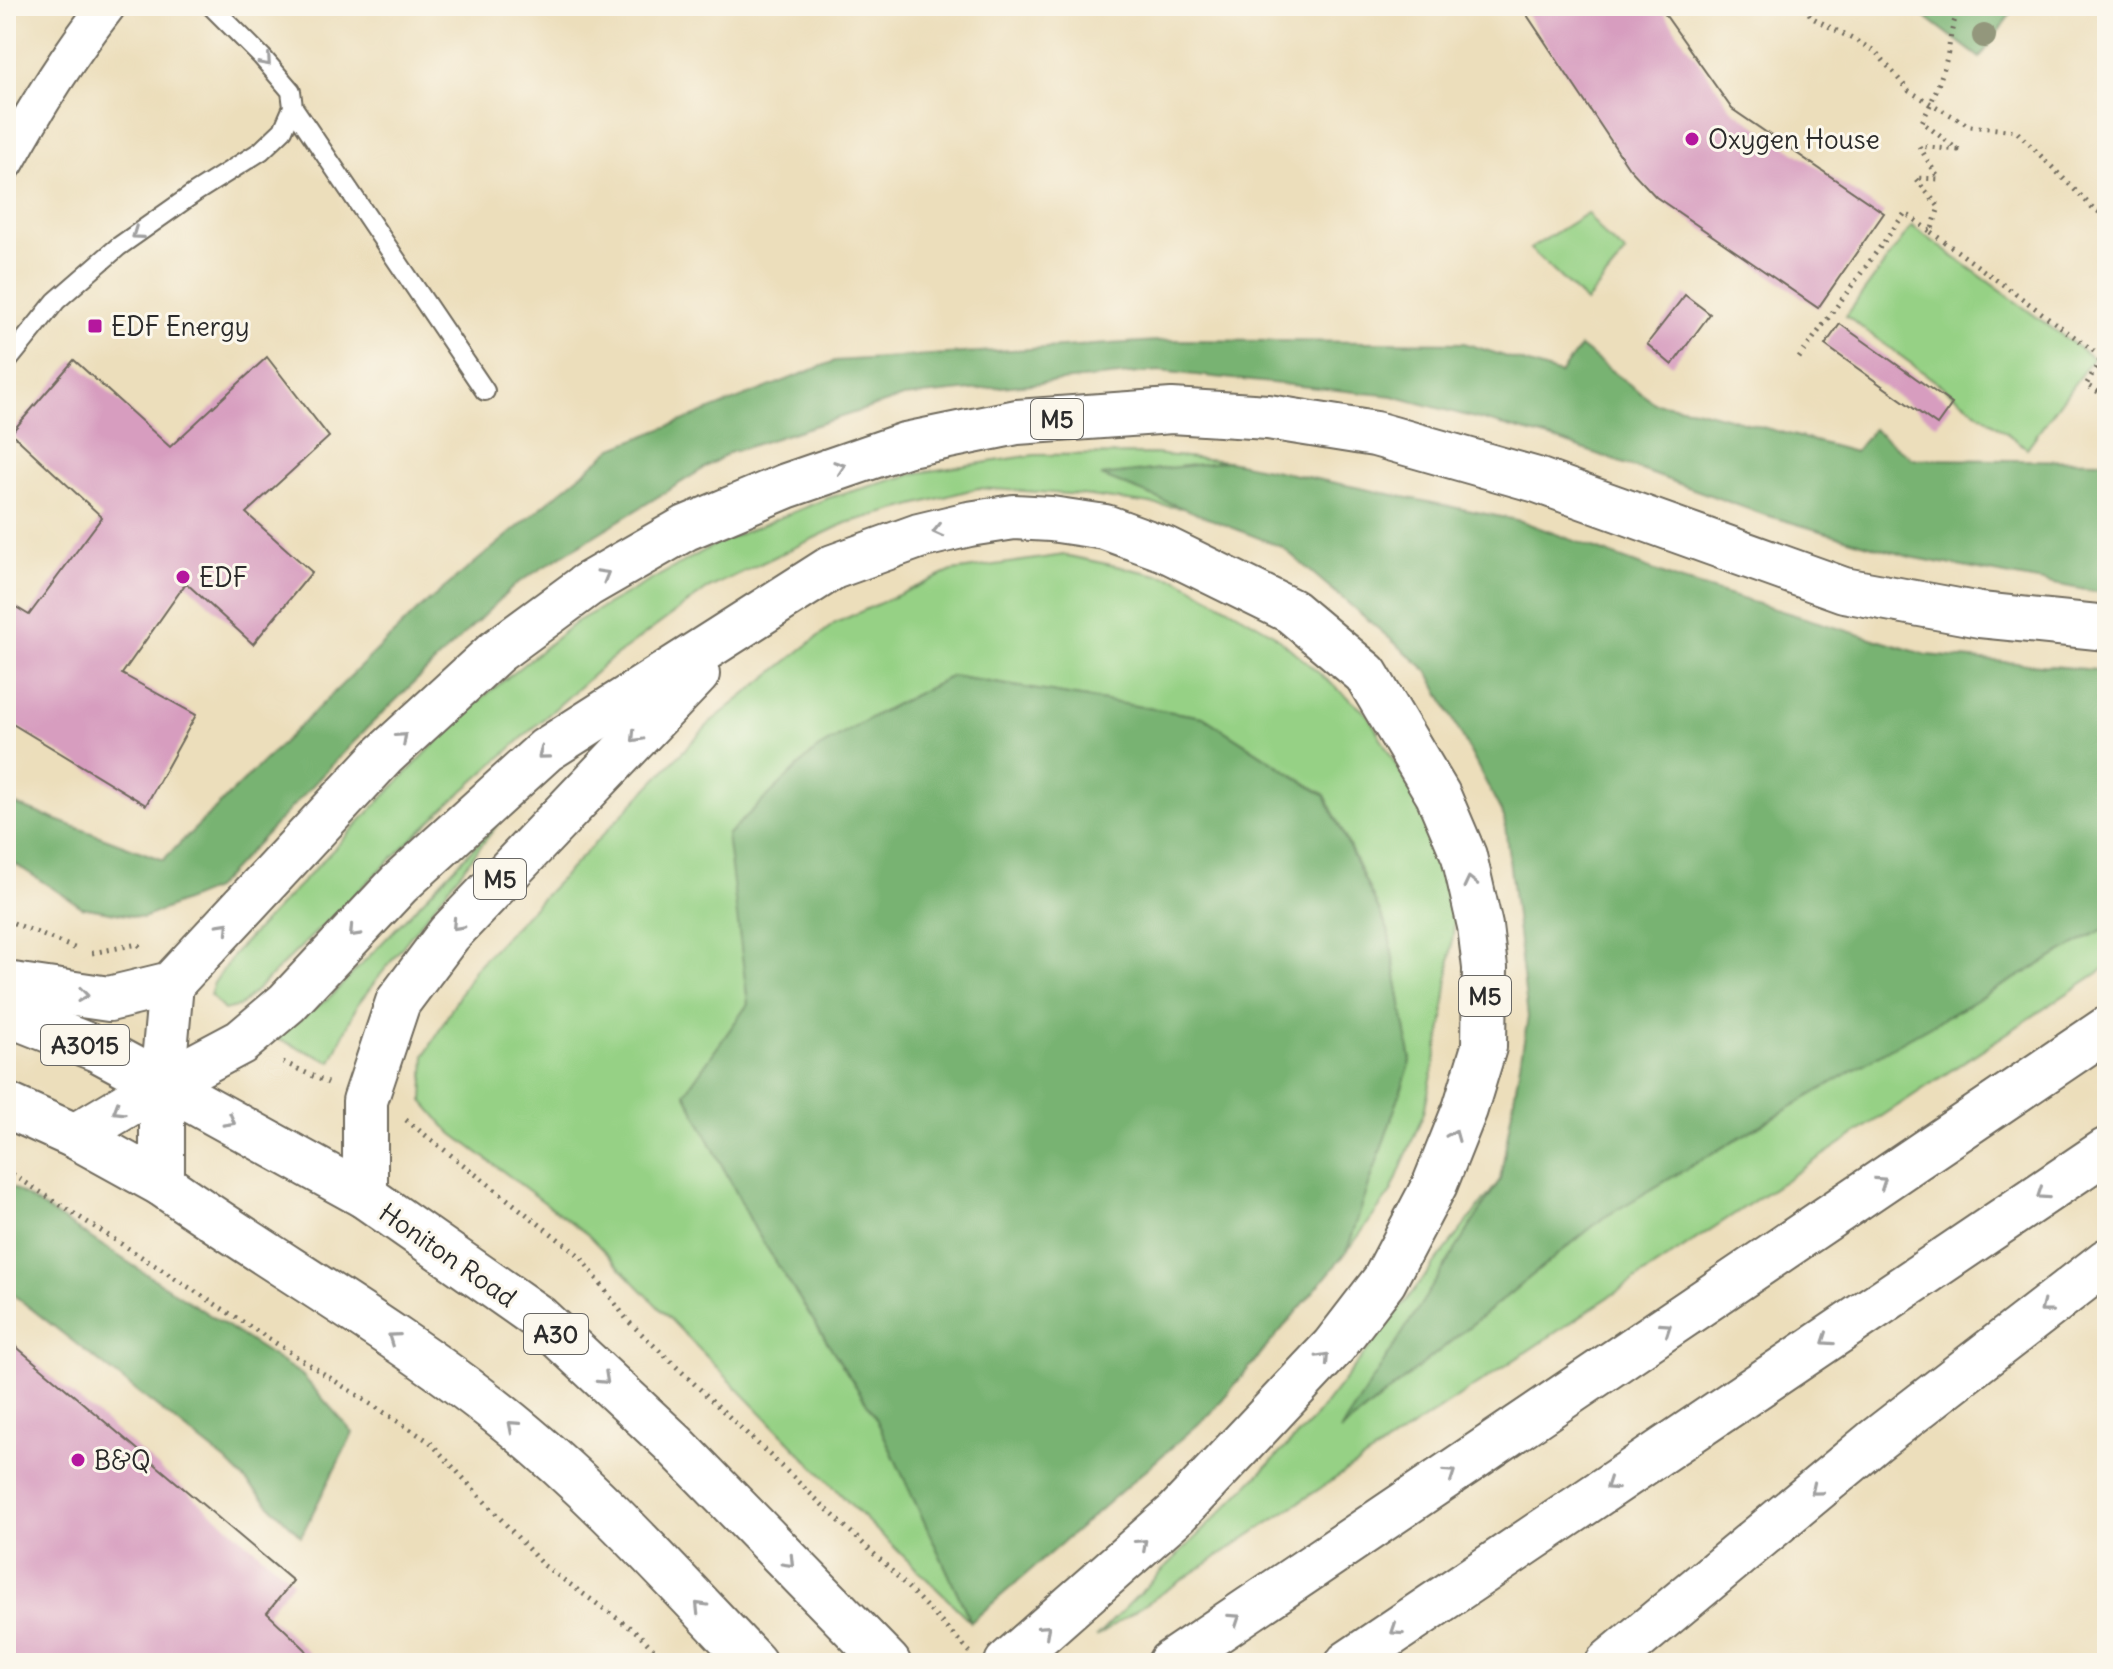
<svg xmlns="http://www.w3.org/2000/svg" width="2113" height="1669" font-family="Delius,sans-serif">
<rect width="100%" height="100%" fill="#fbf7ec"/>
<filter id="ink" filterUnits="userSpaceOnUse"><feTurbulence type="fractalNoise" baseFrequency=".0125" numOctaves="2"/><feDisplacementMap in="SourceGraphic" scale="16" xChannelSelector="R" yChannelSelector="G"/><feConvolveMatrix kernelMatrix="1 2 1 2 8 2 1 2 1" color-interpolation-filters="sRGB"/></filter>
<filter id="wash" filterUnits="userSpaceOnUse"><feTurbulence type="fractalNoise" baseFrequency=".006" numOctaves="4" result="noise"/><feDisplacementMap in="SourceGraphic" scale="32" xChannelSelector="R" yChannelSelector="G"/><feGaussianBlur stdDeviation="1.8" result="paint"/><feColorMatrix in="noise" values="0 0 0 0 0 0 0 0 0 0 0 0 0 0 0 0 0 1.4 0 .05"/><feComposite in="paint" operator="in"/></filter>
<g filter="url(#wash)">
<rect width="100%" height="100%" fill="#ecdebb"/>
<g fill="#96d185" stroke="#607e58" stroke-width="2">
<polygon points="1587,213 1606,237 1626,253 1586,302 1530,249"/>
<polygon points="1912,226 2093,358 2027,448 1846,316"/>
<polygon points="1154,454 1228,461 1103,476 1182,508 1082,495 978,488 846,523 707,589 606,663 444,808 240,1006 224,1010 210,995 214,983 237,950 467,710 576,622 718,543 828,498 917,473 1034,455"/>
<polygon points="1064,555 1178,579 1272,633 1368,715 1423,813 1455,916 1442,1028 1424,1112 1391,1192 1346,1253 1411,1061 1388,929 1325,795 1203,717 952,676 879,713 816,750 728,835 748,1004 685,1093 756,1231 875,1416 971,1622 857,1511 588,1235 449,1131 423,1101 425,1055 475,968 713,720 835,623 952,571"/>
<polygon points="506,814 357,1005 331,1062 276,1038 331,996"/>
<polygon points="2107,927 2107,967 1096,1637 1312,1421 1500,1180 1343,1429 1603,1218 1896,1045"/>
</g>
<g fill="#78b372" stroke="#526f4e" stroke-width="2">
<polygon points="1911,6 2016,6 1980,58"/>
<polygon points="1174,340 1464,343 1560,374 1580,347 1654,403 1695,409 1855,452 1873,429 1913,459 2107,461 2107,594 1910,557 1762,514 1561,441 1393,396 1159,371 903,397 729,453 516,584 367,728 214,889 143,918 82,907 6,858 6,801 163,860 418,610 613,448 835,361"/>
<polygon points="1228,461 1521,521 1679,580 1927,655 2107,671 2107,927 1896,1045 1603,1218 1340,1431 1500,1180 1528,1017 1504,817 1428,671 1282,547 1101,476"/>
<polygon points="952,676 1203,717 1325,796 1388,930 1411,1061 1346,1253 1211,1413 971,1622 875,1416 756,1231 685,1093 748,1004 727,835 816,750 879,713"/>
<polygon points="6,1183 302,1375 353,1433 301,1536 226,1461 6,1289"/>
</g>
<g id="blocks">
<g fill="#d79dbf">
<polygon points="1521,6 1659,6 1732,109 1884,213 1818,308 1656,197 1629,168"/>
<polygon points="1685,295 1710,314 1672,365 1647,344"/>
<polygon points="1840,324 1952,404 1937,425 1825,345"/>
<polygon points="267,357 329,437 246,513 312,572 253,644 186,583 122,674 196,715 146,805 6,720 6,601 29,615 102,517 11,433 74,360 170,447"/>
<polygon points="6,1338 293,1581 267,1613 305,1649 315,1663 6,1663"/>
</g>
</g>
</g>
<g filter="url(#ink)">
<use href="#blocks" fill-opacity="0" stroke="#6f6a5d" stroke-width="2"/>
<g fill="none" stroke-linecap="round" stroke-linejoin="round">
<defs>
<g id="service">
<polyline points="293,107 485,391"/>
<polyline points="6,363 56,301 118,247 196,192 261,151 283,130 293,107 291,91 262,57 211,6"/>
</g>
<path id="minor" d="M 6,162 C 36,107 69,55 107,6"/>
<g id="primary">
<polyline points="6,1013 97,1049 162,1084"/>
<polyline points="6,1105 75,1136 162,1184"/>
<polyline points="75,1136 162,1084"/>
</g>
<path id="trunk" d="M 754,1663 C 672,1577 592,1487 498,1413 C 392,1329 273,1262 162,1184 L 162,1084 L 365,1196 L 539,1318 L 675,1445 L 888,1663"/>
<g id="motorway">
<polyline points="6,984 109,999 171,984 384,755 496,652 587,585 686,528 786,486 905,445 1017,422 1172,411 1268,417 1375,434 1537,480 1844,590 1980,615 2107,628"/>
<polyline points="162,1084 241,1042 287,1003 399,884 546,750 833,567 919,536 969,524 1014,517 1051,519 1105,527 1165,549 1291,611 1366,674 1438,795 1464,856 1480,926 1485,968 1484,1047 1465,1109 1435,1184 1384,1281 1334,1346 1177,1513 1007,1663"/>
<polyline points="162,1084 171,984"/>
<polyline points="365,1196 365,1101 398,1002 449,934 697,674"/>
<polyline points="1170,1663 2107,1029"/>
<polyline points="1348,1663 2107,1150"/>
<polyline points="1608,1663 1876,1440 2107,1261"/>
</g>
</defs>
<use href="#service" stroke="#6f6a5d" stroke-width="22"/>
<use href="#minor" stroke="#6f6a5d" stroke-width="40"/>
<use href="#primary" stroke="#6f6a5d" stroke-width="48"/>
<use href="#trunk" stroke="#6f6a5d" stroke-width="48"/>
<use href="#motorway" stroke="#6f6a5d" stroke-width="48"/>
<g stroke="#6f6a5d" stroke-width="5" stroke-dasharray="2 6" stroke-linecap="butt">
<polyline points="1806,6 1811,17 1875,51 1909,91 1970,126 2016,131 2093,208 2107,217"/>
<polyline points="1931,232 2102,357 2086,385 2107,397"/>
<path d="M 1799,358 L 1905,213 L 1931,232 L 1939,207 L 1915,178 L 1939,179 L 1919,146 L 1958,150 L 1922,122 C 1932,102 1940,82 1946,61 C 1951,43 1950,20 1963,6"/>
<polyline points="2107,440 2103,456 2107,452"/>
<polyline points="6,920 79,950"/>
<polyline points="92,953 138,944 143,949"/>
<polyline points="283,1062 328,1083"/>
<polyline points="406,1120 580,1256 628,1321 891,1570 970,1652"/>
<polyline points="6,1170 430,1442 543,1565 639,1634 666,1663"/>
</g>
<use href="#service" stroke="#fff" stroke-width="18"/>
<use href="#minor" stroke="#fff" stroke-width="36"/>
<use href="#primary" stroke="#fff" stroke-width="44"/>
<use href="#trunk" stroke="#fff" stroke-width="44"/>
<use href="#motorway" stroke="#fff" stroke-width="44"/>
</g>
<circle fill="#93977b" cx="1984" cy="36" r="12"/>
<defs><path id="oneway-chevron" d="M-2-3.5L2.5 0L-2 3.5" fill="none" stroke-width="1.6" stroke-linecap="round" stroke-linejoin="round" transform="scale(2)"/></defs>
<g stroke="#a0a0a0">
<use href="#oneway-chevron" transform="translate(266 61) rotate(49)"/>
<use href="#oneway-chevron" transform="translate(137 234) rotate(145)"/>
<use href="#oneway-chevron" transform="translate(840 467) rotate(-19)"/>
<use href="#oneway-chevron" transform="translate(938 531) rotate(167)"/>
<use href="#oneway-chevron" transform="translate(604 575) rotate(-30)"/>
<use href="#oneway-chevron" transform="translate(636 737) rotate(134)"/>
<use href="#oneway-chevron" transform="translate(402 738) rotate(-42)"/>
<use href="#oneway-chevron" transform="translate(543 754) rotate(141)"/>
<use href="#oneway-chevron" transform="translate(1470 882) rotate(-103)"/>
<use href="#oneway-chevron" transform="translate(457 925) rotate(133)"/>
<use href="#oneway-chevron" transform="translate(224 927) rotate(-47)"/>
<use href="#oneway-chevron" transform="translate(354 932) rotate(133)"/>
<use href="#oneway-chevron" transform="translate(83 995) rotate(8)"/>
<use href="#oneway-chevron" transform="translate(118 1110) rotate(149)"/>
<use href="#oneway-chevron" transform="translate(230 1121) rotate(29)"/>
<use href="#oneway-chevron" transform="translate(1454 1135) rotate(-68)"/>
<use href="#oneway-chevron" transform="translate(1881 1182) rotate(-34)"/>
<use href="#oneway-chevron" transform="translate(2042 1194) rotate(146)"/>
<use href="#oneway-chevron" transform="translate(2045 1308) rotate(142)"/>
<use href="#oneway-chevron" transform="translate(1666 1328) rotate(-34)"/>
<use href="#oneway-chevron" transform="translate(393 1338) rotate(-145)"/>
<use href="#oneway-chevron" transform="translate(1827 1340) rotate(146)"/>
<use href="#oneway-chevron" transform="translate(1324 1358) rotate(-47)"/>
<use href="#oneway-chevron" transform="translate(604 1379) rotate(43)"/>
<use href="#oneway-chevron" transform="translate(513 1426) rotate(-139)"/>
<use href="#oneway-chevron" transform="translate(1450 1474) rotate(-34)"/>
<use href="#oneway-chevron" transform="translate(1611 1485) rotate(146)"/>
<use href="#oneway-chevron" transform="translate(1816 1490) rotate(140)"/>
<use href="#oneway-chevron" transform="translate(1142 1544) rotate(-42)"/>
<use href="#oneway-chevron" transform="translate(789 1562) rotate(46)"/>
<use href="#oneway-chevron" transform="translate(700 1607) rotate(-134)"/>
<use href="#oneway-chevron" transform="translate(1235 1619) rotate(-34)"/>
<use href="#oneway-chevron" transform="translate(1045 1630) rotate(-41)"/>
<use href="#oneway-chevron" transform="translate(1396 1630) rotate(146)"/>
</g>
</g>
<g fill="#b5179e" stroke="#fbf7ec" stroke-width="3">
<circle cx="1692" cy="139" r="8"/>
<rect x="87" y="318" width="16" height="16" rx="4"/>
<circle cx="183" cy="577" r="8"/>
<circle cx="78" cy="1460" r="8"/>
</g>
<g text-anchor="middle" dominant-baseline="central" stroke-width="6" stroke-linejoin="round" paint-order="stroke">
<g fill="#fbf7ec" stroke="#696865" stroke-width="2">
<rect x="1031" y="399" width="52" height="40" rx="6"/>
<rect x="474" y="859" width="52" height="40" rx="6"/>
<rect x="1459" y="976" width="52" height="40" rx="6"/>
<rect x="41" y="1025" width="88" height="40" rx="6"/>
<rect x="524" y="1314" width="64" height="40" rx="6"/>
</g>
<g font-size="24" font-weight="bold" fill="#2b2b2b">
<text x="1057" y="419">M5</text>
<text x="500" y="879">M5</text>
<text x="1485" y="996">M5</text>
<text x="85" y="1045">A3015</text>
<text x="556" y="1334">A30</text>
</g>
<g font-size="26" fill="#2b2b2b" stroke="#fbf7ec" text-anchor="start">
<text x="1708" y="139">Oxygen House</text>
<text x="111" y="326">EDF Energy</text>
<text x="199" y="577">EDF</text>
<text x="94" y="1460">B&amp;Q</text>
</g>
<g font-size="26" fill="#2b2b2b" stroke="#fbf7ec">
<text transform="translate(448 1255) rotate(35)">Honiton Road</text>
</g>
</g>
<rect width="2113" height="1669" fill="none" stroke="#fbf7ec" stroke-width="32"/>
</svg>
